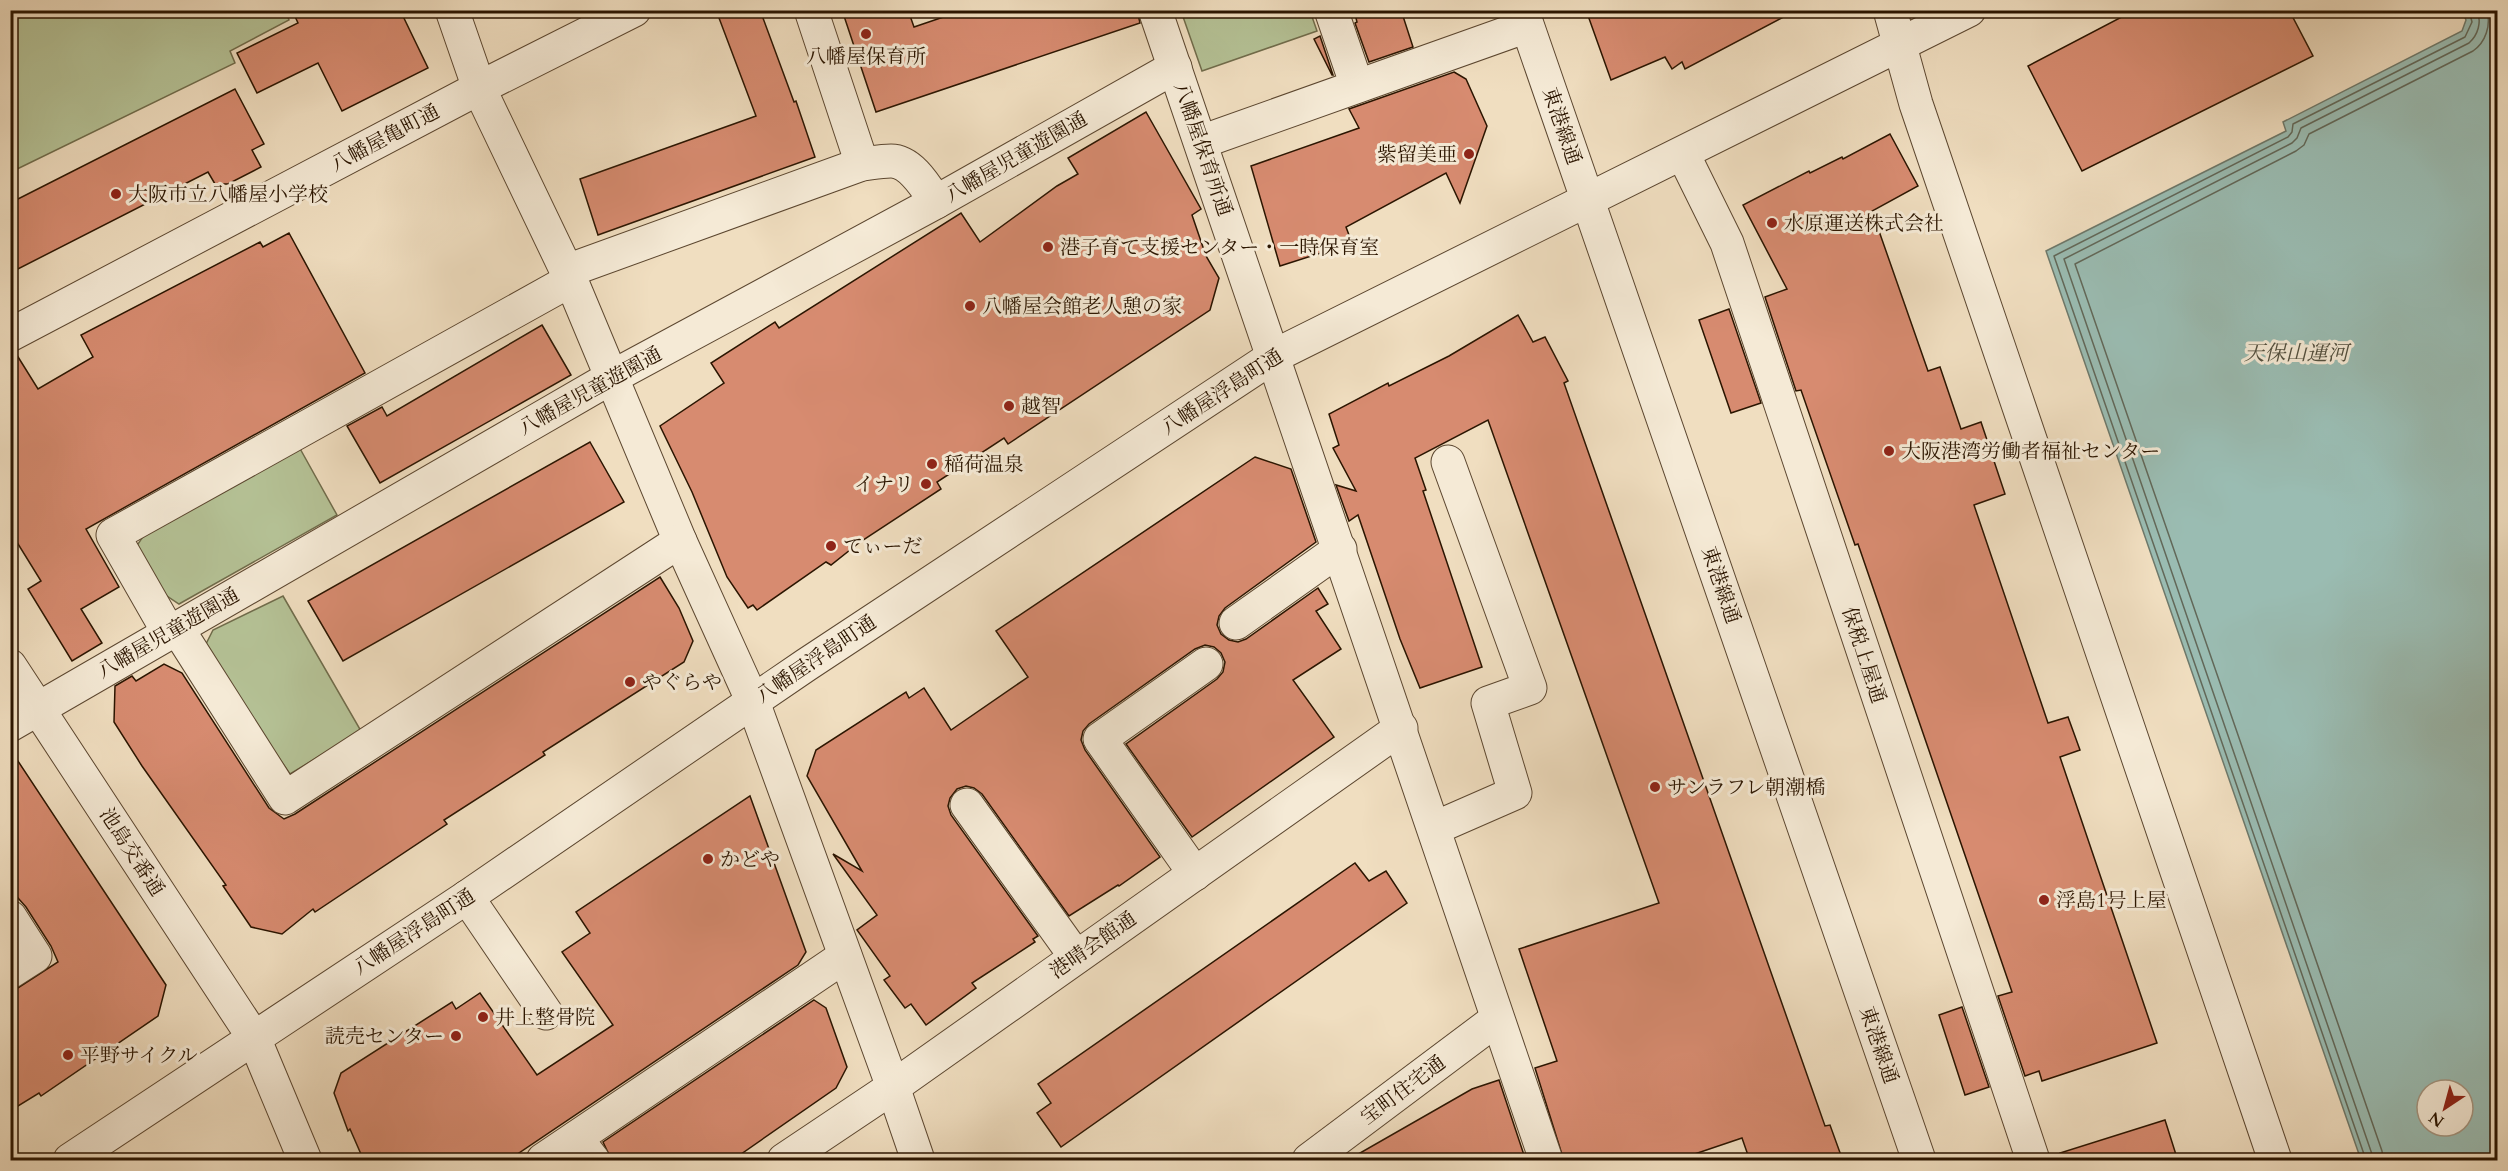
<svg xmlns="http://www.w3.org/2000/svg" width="2508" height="1171" font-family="Cardo,'Noto Serif JP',serif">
<rect width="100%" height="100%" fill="#f0dec0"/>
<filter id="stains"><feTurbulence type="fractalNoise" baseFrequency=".00333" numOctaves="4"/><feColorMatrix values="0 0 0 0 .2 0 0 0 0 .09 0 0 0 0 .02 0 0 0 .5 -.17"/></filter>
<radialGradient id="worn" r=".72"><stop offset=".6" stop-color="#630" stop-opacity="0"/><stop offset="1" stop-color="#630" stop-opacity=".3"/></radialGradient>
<g fill="#b5c296" stroke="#706c4b" stroke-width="1.5">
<polygon points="11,10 285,10 289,20 230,51 235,63 11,172"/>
<polygon points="1181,11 1310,11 1317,31 1202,71"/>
<polygon points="298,445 337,515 179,604 155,588 134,550 148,529"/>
<polygon points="283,596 361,731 290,774 204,648 213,630"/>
</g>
<path fill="#9abcb2" stroke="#6e796b" stroke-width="1.5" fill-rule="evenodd" d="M 2462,11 L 2498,11 L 2497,1160 L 2361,1160 L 2046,251 L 2286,131 L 2283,122 L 2462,31 L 2466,20 ZM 2427,1090 L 2463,1090 L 2463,1126 L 2427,1126 Z"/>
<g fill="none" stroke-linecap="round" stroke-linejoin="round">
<g stroke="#626859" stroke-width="1.5">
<polyline points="2366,1160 2054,256 2288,137 2292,132 2293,124 2465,37 2472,22 2469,10"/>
<path d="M 2374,1160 L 2064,259 L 2292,143 L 2297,138 L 2301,128 L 2469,43 C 2478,35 2482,22 2477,10"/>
<path d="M 2383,1160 L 2382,1151 L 2075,264 L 2296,151 L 2304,145 L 2309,134 L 2473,51 C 2486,42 2491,25 2487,10"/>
</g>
</g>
<g fill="#d78b70" stroke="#2b1500" stroke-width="1.5">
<polygon points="292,10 400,10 428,68 342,111 318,63 257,93 237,53 298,23"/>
<polygon points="716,10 760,10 794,102 796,101 815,157 598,235 580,179 756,116"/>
<polygon points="842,10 908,10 914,27 964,10 1137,10 1140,23 876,112"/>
<polygon points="1354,10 1401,10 1413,47 1369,62 1355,23 1357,22"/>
<polygon points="1586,10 1797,10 1685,69 1682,62 1672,69 1665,57 1611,80"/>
<polygon points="2135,10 2289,10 2313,56 2082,171 2028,66"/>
<polygon points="1320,36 1333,75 1332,75 1314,39"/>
<polygon points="1454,72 1466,79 1487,126 1460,203 1446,173 1346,227 1352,243 1280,266 1251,166 1359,128 1349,109"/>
<polygon points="235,89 264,144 252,150 261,167 228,184 215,184 208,172 10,273 10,203"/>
<polygon points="1146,112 1201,209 1192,215 1206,256 1219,278 1210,310 1008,444 1004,438 937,482 941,489 860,542 831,565 826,562 757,610 753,605 748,608 727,577 692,492 660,426 724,383 711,363 775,322 779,328 961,213 980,242 1057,186 1078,174 1068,158"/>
<polygon points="1890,134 1918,186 1872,211 1928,371 1940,367 1961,429 1981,422 2005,494 1974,505 2048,723 2068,717 2080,750 2060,757 2157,1043 2042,1081 2039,1071 2025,1076 1998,996 2012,992 1858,544 1855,545 1801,390 1796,391 1765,297 1787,289 1743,205 1809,171 1810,173 1842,157 1843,159"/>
<polygon points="289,233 365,373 86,529 119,587 81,609 102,643 72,661 28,589 41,581 10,531 10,354 15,352 38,389 93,357 81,335 260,242 263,247"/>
<polygon points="1729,309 1761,403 1731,413 1699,320"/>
<polygon points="1518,315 1533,342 1545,337 1568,381 1564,383 1825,1126 1830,1125 1843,1161 1750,1161 1742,1138 1674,1161 1564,1161 1535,1068 1557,1061 1519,949 1659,903 1488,420 1415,458 1426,490 1423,491 1482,667 1420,688 1400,639 1358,515 1349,521 1336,485 1356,491 1333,448 1339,445 1329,414 1388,383 1389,386 1449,356"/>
<polygon points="542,325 571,375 380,483 347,426 382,407 387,416"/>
<polygon points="590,442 624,502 343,661 308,601"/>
<polygon points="1255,457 1291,469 1316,542 1225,608 1219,616 1217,625 1221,634 1229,640 1238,642 1246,639 1318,588 1328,604 1316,611 1341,649 1293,680 1334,737 1192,837 1126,744 1217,679 1223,672 1225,662 1221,653 1214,647 1205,645 1195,649 1089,724 1083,731 1081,740 1085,750 1160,857 1119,886 1118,885 1069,916 982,794 974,788 966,786 957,789 950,798 948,806 951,815 1038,936 1033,939 1035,942 972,983 976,988 926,1025 911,1004 905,1008 884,980 890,976 857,930 877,915 833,854 862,871 807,776 816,750 906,692 909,698 924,688 951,730 1028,677 996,631"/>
<polygon points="660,577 679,608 693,641 684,662 543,752 545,755 444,820 447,824 315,912 313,909 282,934 251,927 223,886 226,885 142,766 114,722 115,686 132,676 136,681 164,664 182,673 269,808 284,819 295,814"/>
<polygon points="10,749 166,985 158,1016 41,1096 39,1093 10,1111 10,993 58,962 51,946 26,907 10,889"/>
<polygon points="750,796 806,952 798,965 507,1161 364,1161 350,1129 348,1131 334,1093 341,1073 452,1002 456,1009 480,993 537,1075 613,1025 562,952 590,933 576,912"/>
<polygon points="1355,863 1369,881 1386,871 1407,903 1061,1147 1037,1113 1051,1103 1038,1084"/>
<polygon points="814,1000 826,1008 847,1067 836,1088 731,1161 612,1161 603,1142"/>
<polygon points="1962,1007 1989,1087 1965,1095 1939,1015"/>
<polygon points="1499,1080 1526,1161 1346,1161 1472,1089"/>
<polygon points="2165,1120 2178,1161 2061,1161 2060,1153"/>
</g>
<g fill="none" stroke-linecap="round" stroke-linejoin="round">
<defs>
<g id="minor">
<polyline points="452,10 479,88 571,280 680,541 753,702 893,1087 918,1160"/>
<polyline points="811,10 862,164"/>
<polyline points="1155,10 1546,1160"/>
<polyline points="1331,10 1357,86"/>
<polyline points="1522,10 1919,1160"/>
<polyline points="1890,10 1916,104 2275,1160"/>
<polyline points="1201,142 1527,26"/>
<polyline points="1683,154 1727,243 2033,1160"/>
<path d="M 567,271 L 862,164 C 871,163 881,161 891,161 C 911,161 926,187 936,202"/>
<polyline points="10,335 479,88 634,10"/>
<polyline points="1236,623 1340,549"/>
<polyline points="177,628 285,798 680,541"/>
<polyline points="169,633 113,535 571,280"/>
<polyline points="10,666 254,1038 305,1160"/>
<polyline points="10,725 612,377 936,202 1175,67"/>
<polyline points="967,805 1076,957"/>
<polyline points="1435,828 1515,793 1488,703 1530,688 1448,462"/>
<polyline points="1195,874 1100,739 1206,664"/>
<polyline points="467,897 546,1013"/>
<polyline points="10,917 35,956 10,972"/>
<polyline points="576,1138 593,1160"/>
<polyline points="70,1160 467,897 806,665 1274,356 1969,10"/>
<polyline points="543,1160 845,956"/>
<polyline points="784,1160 893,1087 1401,728"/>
<polyline points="1309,1160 1497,1019"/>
</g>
</defs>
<use href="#minor" stroke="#5c4730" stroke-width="35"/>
<use href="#minor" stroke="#f5ead6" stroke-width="33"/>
</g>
<g fill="#8f2418" stroke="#f5ead6" stroke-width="2">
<circle cx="866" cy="34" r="6"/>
<circle cx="1469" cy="154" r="6"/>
<circle cx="116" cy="194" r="6"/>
<circle cx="1772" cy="223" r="6"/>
<circle cx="1048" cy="247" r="6"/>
<circle cx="970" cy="306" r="6"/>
<circle cx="1009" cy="406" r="6"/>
<circle cx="1889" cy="451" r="6"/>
<circle cx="932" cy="464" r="6"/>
<circle cx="926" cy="484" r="6"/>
<circle cx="831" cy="546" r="6"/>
<circle cx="630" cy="682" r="6"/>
<circle cx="1655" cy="787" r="6"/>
<circle cx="708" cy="859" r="6"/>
<circle cx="2044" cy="900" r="6"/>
<circle cx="483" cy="1017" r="6"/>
<circle cx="456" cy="1036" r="6"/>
<circle cx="68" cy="1055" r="6"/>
</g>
<g text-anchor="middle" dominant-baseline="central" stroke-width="6" stroke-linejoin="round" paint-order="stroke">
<g font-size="20" fill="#2b1500" stroke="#f5ead6" text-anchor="start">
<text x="866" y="56" text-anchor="middle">八幡屋保育所</text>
<text x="1457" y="154" text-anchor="end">紫留美亜</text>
<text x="128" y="194">大阪市立八幡屋小学校</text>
<text x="1784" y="223">水原運送株式会社</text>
<text x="1060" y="247">港子育て支援センター・一時保育室</text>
<text x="982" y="306">八幡屋会館老人憩の家</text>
<text x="1021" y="406">越智</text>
<text x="1901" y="451">大阪港湾労働者福祉センター</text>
<text x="944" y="464">稲荷温泉</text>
<text x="914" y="484" text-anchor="end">イナリ</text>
<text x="843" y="546">てぃーだ</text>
<text x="642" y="682">やぐらや</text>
<text x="1667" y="787">サンラフレ朝潮橋</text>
<text x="720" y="859">かどや</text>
<text x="2056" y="900">浮島1号上屋</text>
<text x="495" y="1017">井上整骨院</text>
<text x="444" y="1036" text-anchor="end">読売センター</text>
<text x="80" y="1055">平野サイクル</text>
</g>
<g font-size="20" fill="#2b1500" stroke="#f5ead6">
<text transform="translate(1562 126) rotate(71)">東港線通</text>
<text transform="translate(385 138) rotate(-28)">八幡屋亀町通</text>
<text transform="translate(1203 149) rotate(71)">八幡屋保育所通</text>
<text transform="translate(1016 157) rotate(-30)">八幡屋児童遊園通</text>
<text transform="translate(590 391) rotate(-29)">八幡屋児童遊園通</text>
<text transform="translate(1222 392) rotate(-33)">八幡屋浮島町通</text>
<text transform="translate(1721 585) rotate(71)">東港線通</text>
<text transform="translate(168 633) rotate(-30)">八幡屋児童遊園通</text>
<text transform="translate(1864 655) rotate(72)">保税上屋通</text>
<text transform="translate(816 659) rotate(-34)">八幡屋浮島町通</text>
<text transform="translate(132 852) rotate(57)">池島交番通</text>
<text transform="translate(414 932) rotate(-33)">八幡屋浮島町通</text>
<text transform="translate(1093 945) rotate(-35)">港晴会館通</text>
<text transform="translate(1879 1045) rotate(71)">東港線通</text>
<text transform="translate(1403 1090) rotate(-37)">宝町住宅通</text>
</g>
<g font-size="21" font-style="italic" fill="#524f3e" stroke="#f5ead6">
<text x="2296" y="353">天保山運河</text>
</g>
</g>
<rect width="2508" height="1171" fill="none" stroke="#f0dec0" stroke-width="36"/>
<rect x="12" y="12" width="2484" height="1147" fill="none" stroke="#2b1500" stroke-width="3"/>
<rect x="18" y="18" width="2472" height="1135" fill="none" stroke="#2b1500" stroke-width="1.5"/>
<g transform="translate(2445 1108) rotate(216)"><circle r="28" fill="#f5ead6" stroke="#a49580" stroke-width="1.5"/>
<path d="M0-4.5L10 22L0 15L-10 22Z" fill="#8f2418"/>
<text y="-9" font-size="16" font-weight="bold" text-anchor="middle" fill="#2b1500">N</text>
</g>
<rect width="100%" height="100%" filter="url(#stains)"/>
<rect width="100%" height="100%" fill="url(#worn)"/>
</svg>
